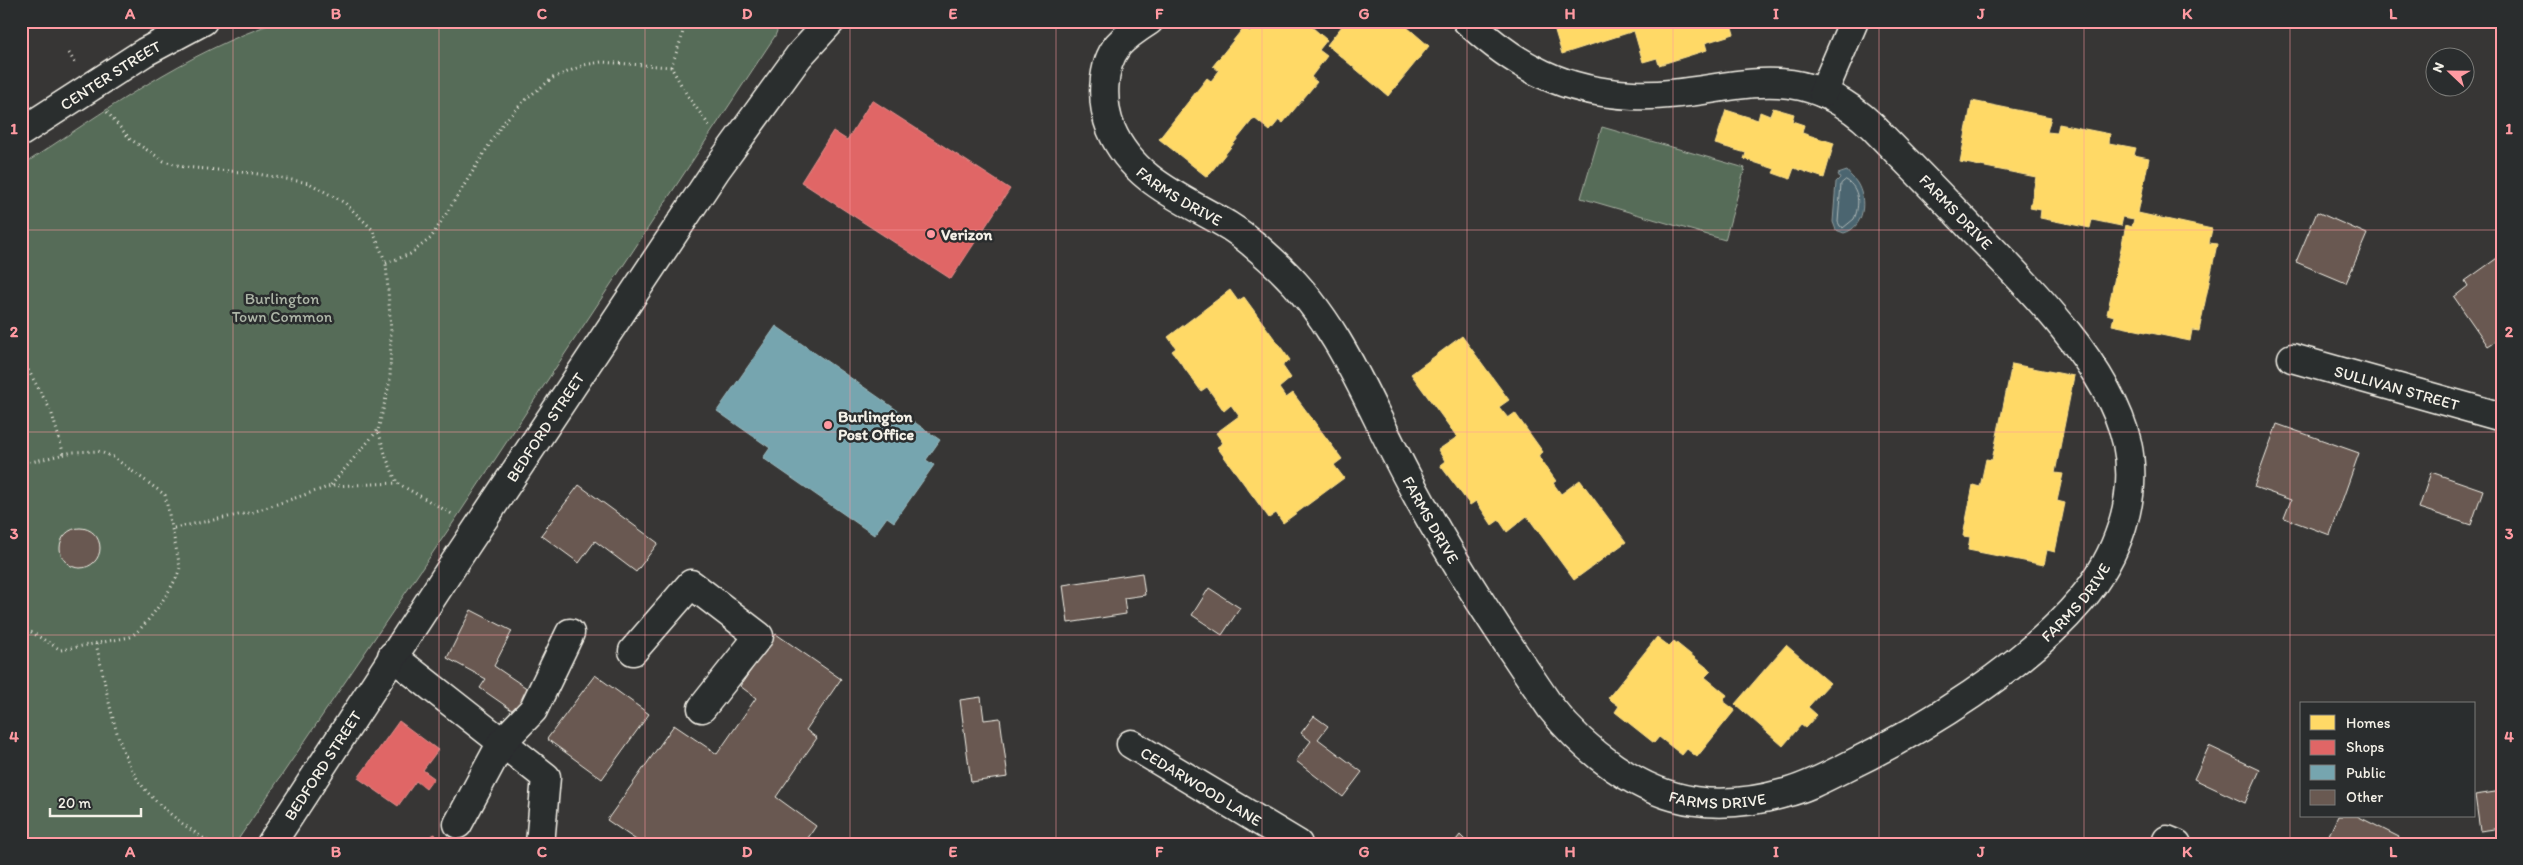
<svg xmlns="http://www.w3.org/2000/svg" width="2523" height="865" font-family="Itim,sans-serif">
<rect width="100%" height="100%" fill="#373635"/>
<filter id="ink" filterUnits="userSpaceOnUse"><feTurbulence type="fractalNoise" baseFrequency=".02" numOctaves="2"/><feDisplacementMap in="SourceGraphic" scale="10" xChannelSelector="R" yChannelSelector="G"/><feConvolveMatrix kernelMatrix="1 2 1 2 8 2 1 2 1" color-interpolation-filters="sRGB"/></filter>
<g filter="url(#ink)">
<g fill="#566c58" stroke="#a5aea0">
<path d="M 280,21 L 781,21 L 775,36 L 457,517 L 235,844 L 39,844 L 21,834 L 21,166 C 104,112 185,52 280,21 Z"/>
<polygon points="1602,127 1745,168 1725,240 1581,198"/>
</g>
<path fill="#4b656f" stroke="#8f9d9f" d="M 1847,171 C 1850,176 1854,178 1857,183 C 1867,199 1865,227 1844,233 L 1836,230 L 1833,222 L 1836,182 L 1840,178 L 1838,174 Z"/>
<g fill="#ffd966" stroke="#fce08d">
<polygon points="1258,21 1305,21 1327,40 1319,50 1327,56 1311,77 1317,82 1283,123 1279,120 1270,131 1254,118 1207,177 1159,139 1207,78 1211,81 1219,71 1213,66 1244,27 1250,32"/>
<polygon points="1346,21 1400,21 1429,46 1388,96 1327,45"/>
<polygon points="1552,21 1739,21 1731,24 1734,34 1705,43 1707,50 1659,65 1657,58 1643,62 1634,31 1562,54"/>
<polygon points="1972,101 2051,117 2047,132 2057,133 2059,124 2110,134 2109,143 2136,148 2134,155 2149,158 2138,213 2212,229 2209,243 2217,244 2199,331 2192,330 2190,341 2112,325 2114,316 2107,314 2126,225 2132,227 2134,219 2123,217 2121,226 2092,220 2090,228 2040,218 2041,210 2030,208 2036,177 1960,162"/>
<polygon points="1773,108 1794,114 1792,121 1804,125 1802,133 1834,143 1824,178 1794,168 1790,179 1773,173 1775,169 1744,159 1746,153 1715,144 1726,110 1758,120 1760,112 1770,116"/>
<polygon points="1230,290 1238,301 1244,297 1290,360 1282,365 1291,378 1279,388 1286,398 1293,393 1342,459 1334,465 1344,478 1283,523 1276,513 1269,518 1217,447 1223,443 1216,433 1239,416 1231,405 1224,411 1207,387 1201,391 1172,351 1176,348 1168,337"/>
<polygon points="1462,336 1509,400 1499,407 1508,418 1515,413 1543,452 1538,456 1556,481 1553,483 1561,494 1580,480 1626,542 1574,580 1527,516 1507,532 1499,520 1492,525 1476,501 1470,505 1440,465 1445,461 1438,450 1457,437 1411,374"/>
<polygon points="2012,364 2074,376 2055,473 2063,474 2057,501 2065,503 2055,552 2047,550 2044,565 1968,550 1970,537 1963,536 1973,485 1980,487 1986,459 1992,460"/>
<polygon points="1657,637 1669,646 1674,641 1711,671 1705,677 1727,695 1723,701 1735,710 1697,757 1687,749 1682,755 1659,737 1654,743 1615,712 1619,706 1608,698"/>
<polygon points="1786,645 1830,683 1808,707 1817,715 1805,728 1801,725 1783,746 1735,704"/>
</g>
<g fill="#e06666" stroke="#e6908d">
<polygon points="872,100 1010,189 951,279 801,182 833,131 847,140"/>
<polygon points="399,721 438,750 423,770 434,778 426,789 416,781 398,806 358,778"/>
<polygon points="435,834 439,844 414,844"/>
</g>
<polygon fill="#76a5af" stroke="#9cbcc0" points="776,326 940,440 926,460 934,465 894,522 887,517 874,535 763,458 770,448 717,411"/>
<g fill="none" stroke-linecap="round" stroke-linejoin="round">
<path stroke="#b0b9b8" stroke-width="1" d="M 1846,180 C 1860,188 1860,206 1854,219 L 1843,228 L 1840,226 L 1838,222 L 1841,184 Z"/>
</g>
<g fill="#695951" stroke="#f4f1e8">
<polygon points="2317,212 2367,234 2346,283 2296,262"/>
<polygon points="2500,256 2502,258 2502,337 2488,346 2454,297 2468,286 2465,281"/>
<polygon points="2277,424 2359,453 2330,535 2284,518 2291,500 2254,487"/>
<polygon points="2431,472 2483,490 2471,525 2419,508"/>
<polygon points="579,485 658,543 636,572 595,541 579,563 541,535"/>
<circle cx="80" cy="548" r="20"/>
<polygon points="1142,573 1145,595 1124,598 1126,614 1068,623 1063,585"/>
<polygon points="1209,588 1240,608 1222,635 1192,615"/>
<polygon points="471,610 512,631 494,666 531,691 516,713 480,688 486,679 447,658"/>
<polygon points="776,634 841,679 806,730 817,738 776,797 816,826 804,844 642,844 607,820 674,725 717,754 756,698 740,686"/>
<polygon points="595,675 649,714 602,779 547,739"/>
<polygon points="981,697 984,720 1000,718 1008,777 971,782 960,700"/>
<polygon points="1314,716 1328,726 1318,739 1362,772 1343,797 1296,761 1311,741 1301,733"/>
<polygon points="2209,746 2260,770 2245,803 2194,779"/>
<polygon points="2502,791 2502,828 2480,831 2475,795"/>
<polygon points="2338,816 2357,816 2399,837 2396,844 2341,844 2328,837"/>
<polygon points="1460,835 1469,844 1453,844"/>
<polygon points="2502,839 2502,844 2478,844 2478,843"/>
</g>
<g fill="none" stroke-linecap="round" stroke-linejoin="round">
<defs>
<g id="minor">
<path id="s1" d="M 1149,21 C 1138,28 1127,35 1118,45 C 1101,66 1101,104 1111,129 C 1133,181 1184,199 1229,226 C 1248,238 1264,253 1280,268 C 1344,329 1370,410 1412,486 C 1453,563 1502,636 1551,708 C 1585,751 1638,793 1695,801 C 1724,805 1757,801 1785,793 C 1806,788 1826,777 1846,767 C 1924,729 2025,667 2081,600 C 2117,557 2139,499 2127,443 C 2110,367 2027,284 1973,230 C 1940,195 1906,161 1872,126 C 1790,49 1725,99 1633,95 C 1564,92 1517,67 1467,21"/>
<polyline points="1823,93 1854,21"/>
<path id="s2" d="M 2292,358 L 2502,417"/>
<polyline points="633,651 691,584 759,636 702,708"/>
<polyline points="392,656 546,777 540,844"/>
<path id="s3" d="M 1131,744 L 1298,844"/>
<polyline points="458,824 502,742 533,710 570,633"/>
<polyline points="2167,840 2177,844"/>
</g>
<g id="major">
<path id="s4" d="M 21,132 L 145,52 L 203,21"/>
<path id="s5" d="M 271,844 L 459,556 L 716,170 L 799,56 L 831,21"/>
</g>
</defs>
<use href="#minor" stroke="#f4f1e8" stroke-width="31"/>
<use href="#major" stroke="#f4f1e8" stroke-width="31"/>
<g stroke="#f4f1e8" stroke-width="3" stroke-dasharray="1 4" stroke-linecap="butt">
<polyline points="69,53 75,63"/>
<polyline points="671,67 682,37 684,21"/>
<polyline points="107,112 130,139 164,161 184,167 252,173 309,183 345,203 372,229 386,263 391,331 390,381 378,430 386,457 397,483"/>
<polyline points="386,263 410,254 431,238 503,123 527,98 553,78 584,65 601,62 671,67 687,95 711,128"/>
<polyline points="21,357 51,411 64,455"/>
<path d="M 21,467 L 27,463 L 73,452 L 98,451 L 113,457 L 165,495 L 180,567 C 178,582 144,630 130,637 L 61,650 L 21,626"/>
<polyline points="331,485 378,430"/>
<polyline points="174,528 253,512 331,486 397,483 452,514"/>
<path d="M 96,644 C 107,688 115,753 144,788 C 162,810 189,829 212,844"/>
</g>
<use href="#minor" stroke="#2a2d2e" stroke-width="28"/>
<use href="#major" stroke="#2a2d2e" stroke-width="28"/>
</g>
</g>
<path fill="none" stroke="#ff9aa2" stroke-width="1" stroke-opacity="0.55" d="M 233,21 L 233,844M 439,21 L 439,844M 645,21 L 645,844M 850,21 L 850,844M 1056,21 L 1056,844M 1262,21 L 1262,844M 1467,21 L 1467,844M 1673,21 L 1673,844M 1879,21 L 1879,844M 2084,21 L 2084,844M 2290,21 L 2290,844M 21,230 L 2502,230M 21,432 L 2502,432M 21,635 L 2502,635"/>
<g fill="#ff9aa2" stroke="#2a2d2e" stroke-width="2">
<circle cx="931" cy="234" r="5"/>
<circle cx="828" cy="425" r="5"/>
</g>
<g text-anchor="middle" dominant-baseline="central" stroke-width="5" stroke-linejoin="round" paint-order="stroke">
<g font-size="16" fill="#f4f1e8" stroke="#2a2d2e">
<text stroke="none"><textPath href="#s4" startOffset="106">CENTER STREET</textPath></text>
<text stroke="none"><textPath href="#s1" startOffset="225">FARMS DRIVE</textPath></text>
<text transform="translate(1956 212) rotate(46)">FARMS DRIVE</text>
<text stroke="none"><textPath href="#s2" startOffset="109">SULLIVAN STREET</textPath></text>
<text stroke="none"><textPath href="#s5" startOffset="499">BEDFORD STREET</textPath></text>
<text stroke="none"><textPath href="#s1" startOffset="644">FARMS DRIVE</textPath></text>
<text stroke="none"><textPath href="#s1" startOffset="1485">FARMS DRIVE</textPath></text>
<text stroke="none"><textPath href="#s5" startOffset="94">BEDFORD STREET</textPath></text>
<text stroke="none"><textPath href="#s3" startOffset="82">CEDARWOOD LANE</textPath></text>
<text stroke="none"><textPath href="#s1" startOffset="1065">FARMS DRIVE</textPath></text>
</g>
<g font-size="16" font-weight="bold" fill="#f4f1e8" stroke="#2a2d2e" text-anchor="start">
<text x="941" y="234">Verizon</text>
<text x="838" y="416">Burlington<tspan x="838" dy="18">Post Office</tspan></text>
</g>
<g font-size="16" fill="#adb5a7" stroke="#2a2d2e">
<text x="282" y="298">Burlington<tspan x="282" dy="18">Town Common</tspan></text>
</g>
</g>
<rect width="2523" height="865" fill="none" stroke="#2a2d2e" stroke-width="55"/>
<rect x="2300" y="702" width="175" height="115" fill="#2a2d2e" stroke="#7b7b78"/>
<rect x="2310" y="715" width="25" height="15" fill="#ffd966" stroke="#7b7b78"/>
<text x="2346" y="728" font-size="15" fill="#f4f1e8">Homes</text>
<rect x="2310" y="740" width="25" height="15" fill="#e06666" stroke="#7b7b78"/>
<text x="2346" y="752" font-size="15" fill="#f4f1e8">Shops</text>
<rect x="2310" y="765" width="25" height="15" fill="#76a5af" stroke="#7b7b78"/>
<text x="2346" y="778" font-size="15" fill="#f4f1e8">Public</text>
<rect x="2310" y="790" width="25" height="15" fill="#695951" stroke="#7b7b78"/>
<text x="2346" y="802" font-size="15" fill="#f4f1e8">Other</text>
<g transform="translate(2450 72) rotate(292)"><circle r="24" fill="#2a2d2e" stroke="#7b7b78"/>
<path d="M0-4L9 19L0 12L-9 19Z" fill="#ff9aa2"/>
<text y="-8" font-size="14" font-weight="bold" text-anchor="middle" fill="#f4f1e8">N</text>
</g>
<path d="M50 808v8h91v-8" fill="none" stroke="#f4f1e8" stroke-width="2.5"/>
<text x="58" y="808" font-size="15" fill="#f4f1e8" stroke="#2a2d2e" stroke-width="4" paint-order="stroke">20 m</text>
<rect x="28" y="28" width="2468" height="810" fill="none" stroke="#ff9aa2" stroke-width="2"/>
<g font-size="16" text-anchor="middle" font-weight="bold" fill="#ff9aa2">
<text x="130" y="19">A</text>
<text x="336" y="19">B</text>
<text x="542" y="19">C</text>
<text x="747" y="19">D</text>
<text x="953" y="19">E</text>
<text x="1159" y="19">F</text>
<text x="1364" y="19">G</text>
<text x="1570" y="19">H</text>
<text x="1776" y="19">I</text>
<text x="1981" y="19">J</text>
<text x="2187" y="19">K</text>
<text x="2393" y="19">L</text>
<text x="14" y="134">1</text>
<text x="2509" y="134">1</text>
<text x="14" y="337">2</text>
<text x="2509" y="337">2</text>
<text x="14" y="539">3</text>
<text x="2509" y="539">3</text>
<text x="14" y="742">4</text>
<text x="2509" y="742">4</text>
<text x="130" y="857">A</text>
<text x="336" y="857">B</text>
<text x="542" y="857">C</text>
<text x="747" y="857">D</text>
<text x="953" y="857">E</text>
<text x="1159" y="857">F</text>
<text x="1364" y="857">G</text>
<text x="1570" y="857">H</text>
<text x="1776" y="857">I</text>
<text x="1981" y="857">J</text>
<text x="2187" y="857">K</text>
<text x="2393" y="857">L</text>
</g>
</svg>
